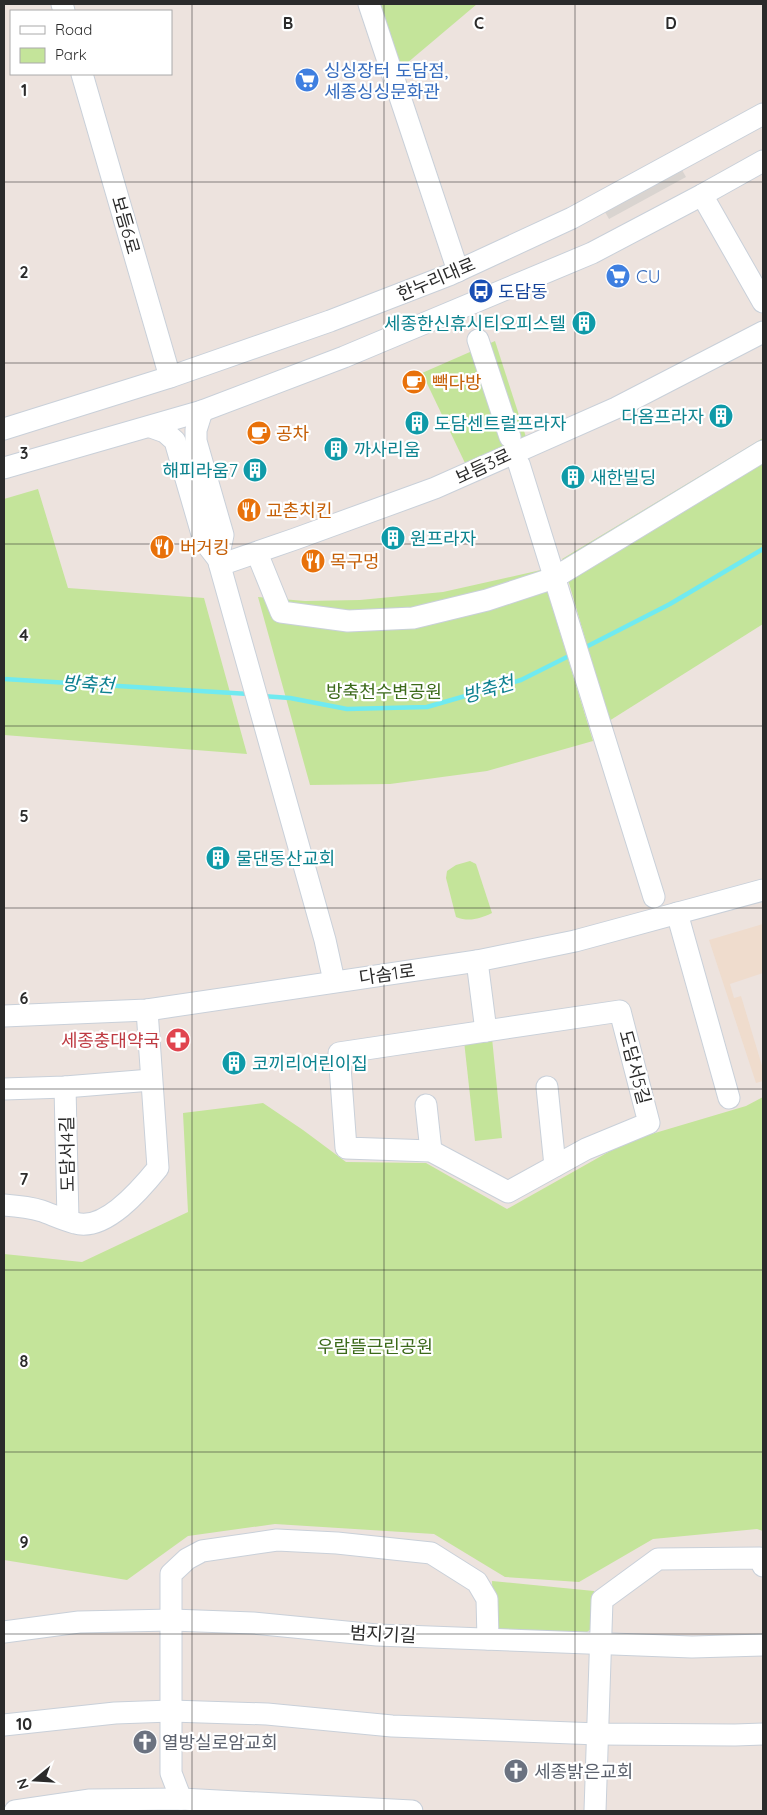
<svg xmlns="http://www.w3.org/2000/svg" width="767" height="1815" font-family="Quicksand,'Noto Sans KR',sans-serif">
<rect width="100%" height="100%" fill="#ede3de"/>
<polygon fill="#efdccd" points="763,924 763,973 730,984 734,998 741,996 763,1069 763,1081 756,1083 709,940"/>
<g fill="#c4e49a">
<polygon points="378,4 477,4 400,69"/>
<polygon points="495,341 526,437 465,463 422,373"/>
<polygon points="763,438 763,624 609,721 562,559"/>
<polygon points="38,489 68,588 204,598 247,754 4,735 4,499"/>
<polygon points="541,570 593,741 487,771 390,784 310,785 258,597 305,601 360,600 443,592"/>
<path d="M 470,861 L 476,864 L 492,913 C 479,919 469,922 456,917 L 446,878 L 447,871 L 456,865 Z"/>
<polygon points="492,1038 502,1138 475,1141 464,1041"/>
<polygon points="763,1097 763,1531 757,1529 653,1539 579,1582 505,1577 434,1534 275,1524 188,1536 127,1580 4,1560 4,1254 82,1262 188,1212 183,1113 263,1103 303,1130 346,1162 426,1163 507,1209 628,1141 746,1106"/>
<polygon points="492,1581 594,1591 592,1628 582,1636 504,1633 494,1625"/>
</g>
<polygon fill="#d9d4d0" points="682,170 686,177 609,219 605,212"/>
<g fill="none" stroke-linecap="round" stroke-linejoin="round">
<g stroke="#70eaf0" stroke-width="4.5">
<polyline points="582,649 670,604 763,549"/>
<polyline points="4,679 249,694"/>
<polyline points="262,696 290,698 347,709 427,707 521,680 573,654"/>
</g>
<defs>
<g id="minor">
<polyline points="62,4 64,11"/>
<polyline points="369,4 458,271"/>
<polyline points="82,74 170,377"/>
<polyline points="702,195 763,302"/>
<polyline points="478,340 510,437"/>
<polyline points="202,411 196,430 196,441 223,535 218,559"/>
<polyline points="151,427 165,432 175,441 204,541 218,559 325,940 334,981"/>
<polyline points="4,429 170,377 330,321 449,275 572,218 763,114"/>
<polyline points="519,464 654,897"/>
<polyline points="4,468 202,411 344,357 592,253 702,195 763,161"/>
<polyline points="257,553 281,612 348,621 413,618 487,600 554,578 763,451"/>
<polyline points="220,565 295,539 435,488 616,408 763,332"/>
<polyline points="677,913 729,1098"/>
<polyline points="477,961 486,1031"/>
<polygon points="620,1011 649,1123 586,1149 508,1192 431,1151 346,1148 339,1053"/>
<polyline points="4,1016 147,1010 477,961 575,941 763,890"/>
<polyline points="65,1087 68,1220"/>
<polyline points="547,1087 555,1166"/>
<polyline points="4,1089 65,1087 151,1080"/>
<polyline points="426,1105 431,1151"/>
<path d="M 4,1205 C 17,1206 29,1207 42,1211 C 53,1215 64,1220 75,1223 C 105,1232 141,1189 158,1168 L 147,1010"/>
<polyline points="4,1632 79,1622 172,1620 253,1623 377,1635 692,1647 763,1645"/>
<polyline points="4,1725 115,1713 171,1711 267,1714 392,1726 598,1734 735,1735 763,1734"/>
<polyline points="181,1799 171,1773 171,1574 187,1559 202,1551 277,1540 337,1543 431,1553 477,1582 487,1599 488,1639"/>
<polyline points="15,1811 90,1800 181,1799 412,1811"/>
<polyline points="595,1811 602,1600 658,1559 760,1558 763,1566"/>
</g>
</defs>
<use href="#minor" stroke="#c9d0d9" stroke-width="23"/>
<use href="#minor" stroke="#fff" stroke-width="21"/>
</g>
<path fill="none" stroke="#2b2b2b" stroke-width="1" stroke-opacity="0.55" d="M 192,4 L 192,1811M 384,4 L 384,1811M 575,4 L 575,1811M 4,182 L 763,182M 4,363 L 763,363M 4,544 L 763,544M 4,726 L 763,726M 4,908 L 763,908M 4,1089 L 763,1089M 4,1270 L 763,1270M 4,1452 L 763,1452M 4,1634 L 763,1634"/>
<defs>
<symbol id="supermarket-disc" viewBox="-11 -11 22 22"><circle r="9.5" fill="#3f7fe0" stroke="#fff"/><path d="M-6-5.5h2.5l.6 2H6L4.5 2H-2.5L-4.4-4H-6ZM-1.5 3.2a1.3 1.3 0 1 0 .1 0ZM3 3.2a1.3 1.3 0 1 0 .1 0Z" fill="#fff"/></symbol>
<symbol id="bus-disc" viewBox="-11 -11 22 22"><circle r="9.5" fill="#1a4fb4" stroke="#fff"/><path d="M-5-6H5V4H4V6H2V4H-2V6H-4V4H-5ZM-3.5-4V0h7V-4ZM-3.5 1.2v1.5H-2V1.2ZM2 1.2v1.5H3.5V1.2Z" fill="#fff"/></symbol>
<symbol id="building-disc" viewBox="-11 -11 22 22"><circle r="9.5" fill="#0f9aa8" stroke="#fff"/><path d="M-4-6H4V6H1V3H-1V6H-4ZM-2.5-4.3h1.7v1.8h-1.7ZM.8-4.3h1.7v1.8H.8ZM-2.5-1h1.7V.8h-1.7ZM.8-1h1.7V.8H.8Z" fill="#fff"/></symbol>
<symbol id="cafe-disc" viewBox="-11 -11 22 22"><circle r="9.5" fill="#e8710a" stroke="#fff"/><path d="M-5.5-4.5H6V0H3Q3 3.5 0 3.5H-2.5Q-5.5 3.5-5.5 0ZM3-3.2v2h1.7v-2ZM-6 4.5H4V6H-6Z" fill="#fff"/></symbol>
<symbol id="restaurant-disc" viewBox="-11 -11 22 22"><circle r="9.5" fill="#e8710a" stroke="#fff"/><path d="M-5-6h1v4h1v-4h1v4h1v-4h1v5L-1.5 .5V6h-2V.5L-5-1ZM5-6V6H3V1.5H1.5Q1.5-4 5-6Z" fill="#fff"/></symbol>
<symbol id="pharmacy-disc" viewBox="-11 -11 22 22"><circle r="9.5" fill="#e0444e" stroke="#fff"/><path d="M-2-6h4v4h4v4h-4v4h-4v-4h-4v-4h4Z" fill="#fff"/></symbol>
<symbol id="church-disc" viewBox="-11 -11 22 22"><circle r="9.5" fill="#6b7280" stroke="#fff"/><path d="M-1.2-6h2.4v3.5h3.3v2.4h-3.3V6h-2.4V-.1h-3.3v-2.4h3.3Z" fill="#fff"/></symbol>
</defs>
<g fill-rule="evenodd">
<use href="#supermarket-disc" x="293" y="66" width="28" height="28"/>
<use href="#supermarket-disc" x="604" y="262" width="28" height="28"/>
<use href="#bus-disc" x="467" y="277" width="28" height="28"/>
<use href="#building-disc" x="570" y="309" width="28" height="28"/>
<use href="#cafe-disc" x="400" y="368" width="28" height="28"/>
<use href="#building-disc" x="707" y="402" width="28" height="28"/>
<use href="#building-disc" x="403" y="409" width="28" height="28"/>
<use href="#cafe-disc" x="245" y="419" width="28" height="28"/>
<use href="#building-disc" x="322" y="435" width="28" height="28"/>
<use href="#building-disc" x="241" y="456" width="28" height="28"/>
<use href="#building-disc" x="559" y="463" width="28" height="28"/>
<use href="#restaurant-disc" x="235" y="496" width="28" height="28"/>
<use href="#building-disc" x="379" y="524" width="28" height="28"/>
<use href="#restaurant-disc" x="148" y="533" width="28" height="28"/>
<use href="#restaurant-disc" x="299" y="547" width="28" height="28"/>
<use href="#building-disc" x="204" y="844" width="28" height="28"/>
<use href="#pharmacy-disc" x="164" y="1026" width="28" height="28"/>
<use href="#building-disc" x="220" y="1049" width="28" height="28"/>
<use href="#church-disc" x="131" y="1728" width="28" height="28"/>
<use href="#church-disc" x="502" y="1757" width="28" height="28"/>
</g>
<g text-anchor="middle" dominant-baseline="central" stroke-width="4.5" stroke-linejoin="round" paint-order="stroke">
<g font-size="18" fill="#366cbe" stroke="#fff" text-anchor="start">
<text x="324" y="70">싱싱장터 도담점,<tspan x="324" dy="21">세종싱싱문화관</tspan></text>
<text x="636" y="276">CU</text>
</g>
<g font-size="18" fill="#2b2b2b" stroke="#fff">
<text transform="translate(126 225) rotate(74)">보듬6로</text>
<text transform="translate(436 279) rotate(-23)">한누리대로</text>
<text transform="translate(483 466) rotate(-25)">보듬3로</text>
<text transform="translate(387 974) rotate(-8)">다솜1로</text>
<text transform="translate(635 1067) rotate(75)">도담서5길</text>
<text transform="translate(67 1154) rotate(-91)">도담서4길</text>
<text transform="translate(383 1634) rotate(3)">범지기길</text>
</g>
<g font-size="18" fill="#164399" stroke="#fff" text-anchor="start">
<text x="498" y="291">도담동</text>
</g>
<g font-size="18" fill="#0d838f" stroke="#fff" text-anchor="start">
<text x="566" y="323" text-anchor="end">세종한신휴시티오피스텔</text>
<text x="704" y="416" text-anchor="end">다옴프라자</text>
<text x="434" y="423">도담센트럴프라자</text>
<text x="354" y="449">까사리움</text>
<text x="238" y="470" text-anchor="end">해피라움7</text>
<text x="590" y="477">새한빌딩</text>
<text x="410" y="538">원프라자</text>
<text x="236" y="858">물댄동산교회</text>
<text x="252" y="1063">코끼리어린이집</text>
</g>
<g font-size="18" fill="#c56008" stroke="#fff" text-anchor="start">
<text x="432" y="382">빽다방</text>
<text x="276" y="433">공차</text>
<text x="266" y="510">교촌치킨</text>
<text x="180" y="547">버거킹</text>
<text x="330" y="561">목구멍</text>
</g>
<g font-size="18" fill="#3c6a1a" stroke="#fff">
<text x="384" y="691">방축천수변공원</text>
<text x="375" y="1346">우람뜰근린공원</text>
</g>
<g font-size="18" fill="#be3a42" stroke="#fff" text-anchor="end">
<text x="160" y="1040">세종충대약국</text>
</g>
<g font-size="18" fill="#5b616d" stroke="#fff" text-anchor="start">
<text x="162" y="1742">열방실로암교회</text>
<text x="534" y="1771">세종밝은교회</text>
</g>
<g font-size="19" font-style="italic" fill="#0d8190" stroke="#fff">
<text transform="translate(88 684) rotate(3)">방축천</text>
<text transform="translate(488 689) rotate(-16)">방축천</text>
</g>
</g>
<g font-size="16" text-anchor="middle" font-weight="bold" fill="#2b2b2b" stroke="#fff" stroke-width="4.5" stroke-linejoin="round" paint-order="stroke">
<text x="288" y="29">B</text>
<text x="479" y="29">C</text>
<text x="671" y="29">D</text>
<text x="24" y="96">1</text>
<text x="24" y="278">2</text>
<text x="24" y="459">3</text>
<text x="24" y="641">4</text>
<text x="24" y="822">5</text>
<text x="24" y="1004">6</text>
<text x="24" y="1185">7</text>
<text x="24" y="1367">8</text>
<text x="24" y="1548">9</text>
<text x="24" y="1730">10</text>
</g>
<rect width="767" height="1815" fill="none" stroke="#2b2b2b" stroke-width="10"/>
<rect x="10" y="10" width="162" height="65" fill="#ffffff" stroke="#aaaaaa"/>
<rect x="20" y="26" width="25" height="8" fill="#ffffff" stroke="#aaaaaa"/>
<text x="55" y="35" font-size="15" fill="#2b2b2b">Road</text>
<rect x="20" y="48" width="25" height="15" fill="#c4e49a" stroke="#aaaaaa"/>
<text x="55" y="60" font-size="15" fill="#2b2b2b">Park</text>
<g transform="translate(35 1780) rotate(252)" stroke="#ffffff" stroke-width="4" paint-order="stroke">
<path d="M0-4L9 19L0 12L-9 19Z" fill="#2b2b2b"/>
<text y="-8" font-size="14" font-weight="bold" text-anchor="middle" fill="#2b2b2b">N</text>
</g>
</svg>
